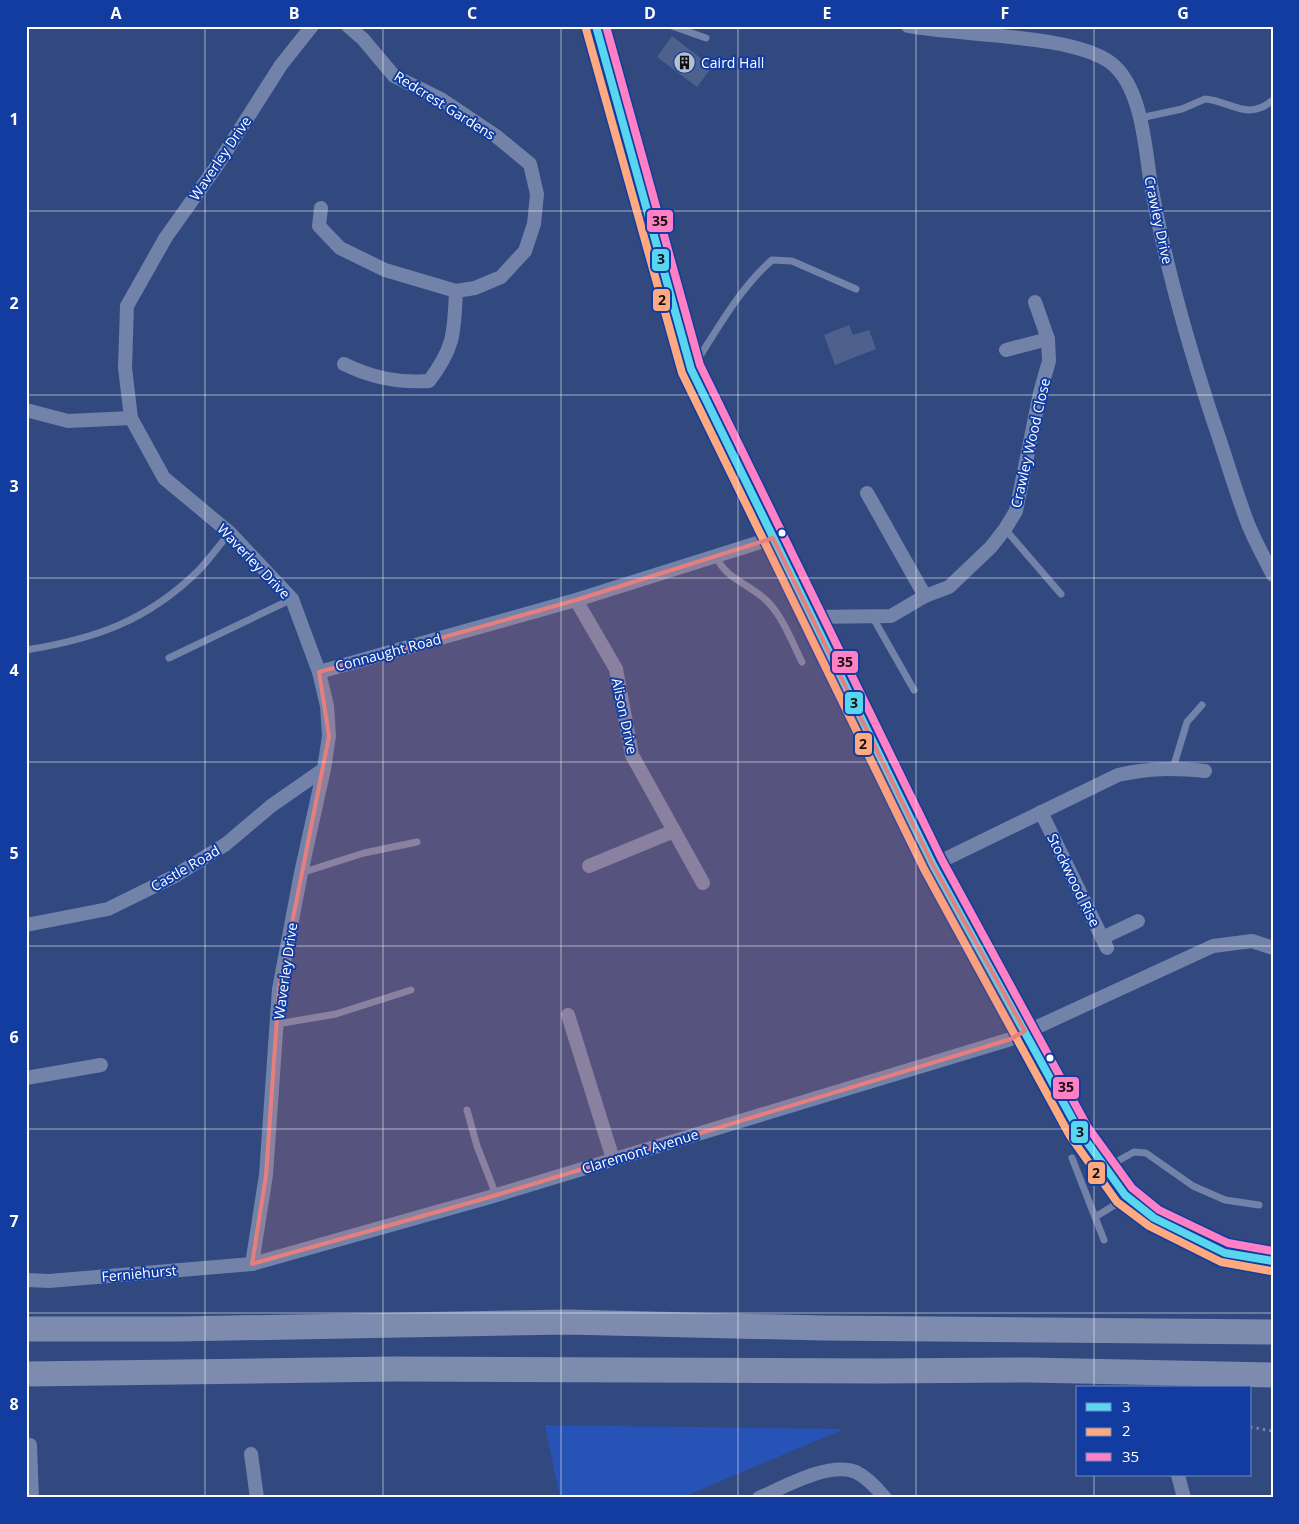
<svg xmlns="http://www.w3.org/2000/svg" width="1299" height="1524" font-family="'Open Sans',sans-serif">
<rect width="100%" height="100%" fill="#32497f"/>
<polygon fill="#2653b5" points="545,1425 844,1429 681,1498 560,1498"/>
<g fill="#4e618c">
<polygon points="672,36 712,67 697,87 657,57"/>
<polygon points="849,325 853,335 869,330 876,349 835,365 824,335"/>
</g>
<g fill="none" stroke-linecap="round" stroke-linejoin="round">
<polyline stroke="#7282a8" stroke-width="3" stroke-dasharray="2.5 4" stroke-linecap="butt" points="1250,1427 1273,1431"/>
<g stroke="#7282a8" stroke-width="7">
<polyline points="672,26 706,38"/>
<path d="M 1140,118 L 1182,109 L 1205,99 C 1231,101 1248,122 1273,100"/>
<path d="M 693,367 C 717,330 739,289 772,260 L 792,261 L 856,289"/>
<polyline points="1005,529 1061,594"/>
<path d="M 716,556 C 725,579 750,584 767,601 C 783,617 792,642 802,662"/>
<polyline points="872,616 914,690"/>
<path d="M 26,650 C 95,639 147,621 198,571 C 209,560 219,545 230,533"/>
<polyline points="169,658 292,599"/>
<polyline points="1173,768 1187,722 1202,705"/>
<polyline points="301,873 364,853 417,842"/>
<polyline points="277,1024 336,1014 411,990"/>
<polyline points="467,1110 477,1146 496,1195"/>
<polyline points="1072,1158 1104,1240"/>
<polyline points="1105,1168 1134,1152 1146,1153 1193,1186 1225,1200 1259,1205"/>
<polyline points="1095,1217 1118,1203 1125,1195"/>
</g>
<g stroke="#7282a8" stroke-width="14">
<path d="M 908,26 C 960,36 1073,34 1111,63 C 1141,86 1145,145 1150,179 C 1164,261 1187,341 1213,420 C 1225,454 1235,490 1248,524 C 1255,541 1264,558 1273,575"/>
<polyline points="321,208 319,226 340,248 385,270 456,291 475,288 501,277 525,251 534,224 537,194 530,164 496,136 441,99 394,76 363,39 348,26"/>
<polyline points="1006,350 1048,339"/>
<path d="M 344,364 C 372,378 398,383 429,381 C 455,347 454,332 456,291"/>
<polyline points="26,410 68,421 131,418"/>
<polyline points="867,493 925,596"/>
<polyline points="576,600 616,669 632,755 703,883"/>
<polyline points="811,617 891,616 925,596 949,587 991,547 1005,529 1016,511 1040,393 1049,361 1048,339 1035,302"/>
<polyline points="319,672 576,600 773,538"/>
<polyline points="1041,812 1107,948"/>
<path d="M 933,865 L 1118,775 C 1150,768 1173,768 1205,771"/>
<polyline points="589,866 674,831"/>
<polyline points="26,925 108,909 173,877 226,844 271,806 324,769"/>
<polyline points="1102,938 1138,921"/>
<polyline points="568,1015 613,1159"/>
<polyline points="26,1078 101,1065"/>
<polyline points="252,1264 266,1175 279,989 301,873 324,769 329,736 327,706 319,672 292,599 230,533 164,478 131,418 125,368 127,306 166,237 216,167 281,65 312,26"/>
<polyline points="26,1280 49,1281 252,1264 490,1197 1011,1039 1213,946 1252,941 1273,948"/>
<polyline points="30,1445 32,1498"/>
<polyline points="251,1454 257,1498"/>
<polyline points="1178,1475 1184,1498"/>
<path d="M 759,1498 C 784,1487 829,1461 856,1472 C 868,1478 877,1488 885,1498"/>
</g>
<polyline stroke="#7282a8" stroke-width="16" points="596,26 691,369 933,865 1079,1131 1125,1195 1154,1218 1225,1253 1273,1261"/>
<g stroke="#7d8bae" stroke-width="25">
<polyline points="26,1329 178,1329 568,1322 822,1328 1273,1332"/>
<polyline points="26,1374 395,1369 879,1371 1030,1370 1273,1375"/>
</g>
<defs>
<polyline id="bus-1" points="596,26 691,369 933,865 1079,1131 1125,1195 1154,1218 1225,1253 1273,1261"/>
<polyline id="bus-2" points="586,29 682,373 924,869 1070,1136 1117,1202 1149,1226 1221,1262 1271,1271"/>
<polyline id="bus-3" points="606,26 700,365 942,860 1087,1126 1132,1188 1159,1210 1228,1243 1273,1251"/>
</defs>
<use href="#bus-1" stroke="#123c9f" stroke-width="11"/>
<use href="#bus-2" stroke="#123c9f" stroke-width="11"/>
<use href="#bus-3" stroke="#123c9f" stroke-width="11"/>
<use href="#bus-1" stroke="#5ad5f0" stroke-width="8"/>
<use href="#bus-2" stroke="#ffa980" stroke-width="8"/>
<use href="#bus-3" stroke="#ff80c5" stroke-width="8"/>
</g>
<path fill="#e67e7e" fill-opacity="0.2" stroke="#e67e7e" stroke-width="4" stroke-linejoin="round" d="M 773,538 L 933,865 L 1025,1031 L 1011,1039 L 490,1197 L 252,1264 L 266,1175 L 279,989 L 329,736 L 319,672 L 576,600 Z"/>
<path fill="none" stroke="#fff" stroke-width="1" stroke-opacity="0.55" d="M 205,26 L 205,1498M 383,26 L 383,1498M 561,26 L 561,1498M 738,26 L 738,1498M 916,26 L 916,1498M 1094,26 L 1094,1388M 26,211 L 1273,211M 26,395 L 1273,395M 26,578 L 1273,578M 26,762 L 1273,762M 26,946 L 1273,946M 26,1129 L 1273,1129M 26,1313 L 1273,1313M 1094,1475 L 1094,1498"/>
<defs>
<symbol id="building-disc" viewBox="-11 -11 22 22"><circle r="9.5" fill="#b7bfd2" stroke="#123c9f"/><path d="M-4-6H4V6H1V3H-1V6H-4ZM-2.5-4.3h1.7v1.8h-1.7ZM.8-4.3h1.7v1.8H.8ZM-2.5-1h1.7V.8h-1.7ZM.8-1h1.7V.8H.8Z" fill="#111"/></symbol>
</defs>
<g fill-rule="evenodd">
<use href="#building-disc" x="672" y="50" width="25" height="25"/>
</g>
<g fill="#fff" stroke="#123c9f" stroke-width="2">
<circle cx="782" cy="533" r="4.5"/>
<circle cx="1050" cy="1058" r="4.5"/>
</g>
<g text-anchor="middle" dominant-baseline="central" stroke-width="4" stroke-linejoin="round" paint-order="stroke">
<g font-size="14" fill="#fff" stroke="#123c9f" text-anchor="start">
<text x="701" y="62">Caird Hall</text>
</g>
<g font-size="14" fill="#fff" stroke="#123c9f">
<text transform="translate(445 105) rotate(32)">Redcrest Gardens</text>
<text transform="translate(220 158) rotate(-56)">Waverley Drive</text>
<text transform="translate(1159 220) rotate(78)">Crawley Drive</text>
<text transform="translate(1030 443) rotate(-77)">Crawley Wood Close</text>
<text transform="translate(254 561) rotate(46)">Waverley Drive</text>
<text transform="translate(388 652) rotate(-15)">Connaught Road</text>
<text transform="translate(625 716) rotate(78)">Alison Drive</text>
<text transform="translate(185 868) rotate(-30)">Castle Road</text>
<text transform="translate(1074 880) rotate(64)">Stockwood Rise</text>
<text transform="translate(285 971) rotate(-82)">Waverley Drive</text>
<text transform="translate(640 1151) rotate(-17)">Claremont Avenue</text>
<text transform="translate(139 1273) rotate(-5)">Ferniehurst</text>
</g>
</g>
<g stroke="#123c9f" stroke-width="2">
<rect x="646" y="209" width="28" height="24" rx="5" fill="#ff80c5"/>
<rect x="651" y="248" width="19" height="24" rx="5" fill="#5ad5f0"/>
<rect x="652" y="288" width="19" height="24" rx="5" fill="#ffa980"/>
<rect x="831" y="650" width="28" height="24" rx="5" fill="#ff80c5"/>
<rect x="844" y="691" width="20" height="24" rx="5" fill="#5ad5f0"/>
<rect x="854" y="732" width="19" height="24" rx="5" fill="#ffa980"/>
<rect x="1052" y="1076" width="28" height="24" rx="5" fill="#ff80c5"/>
<rect x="1070" y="1120" width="19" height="24" rx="5" fill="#5ad5f0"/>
<rect x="1087" y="1161" width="19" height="24" rx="5" fill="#ffa980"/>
</g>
<g font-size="14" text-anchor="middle" font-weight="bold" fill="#111">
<text x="660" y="226">35</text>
<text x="661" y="264">3</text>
<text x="662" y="305">2</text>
<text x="845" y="667">35</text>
<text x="854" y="708">3</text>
<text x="863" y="749">2</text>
<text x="1066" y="1092">35</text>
<text x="1080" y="1137">3</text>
<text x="1096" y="1178">2</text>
</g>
<rect width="1299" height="1524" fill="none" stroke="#123c9f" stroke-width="55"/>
<rect x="1076" y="1386" width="175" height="90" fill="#123c9f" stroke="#718ac5"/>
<rect x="1086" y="1403" width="25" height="8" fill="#5ad5f0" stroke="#718ac5"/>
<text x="1122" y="1412" font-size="15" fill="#ffffff">3</text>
<rect x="1086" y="1428" width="25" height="8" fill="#ffa980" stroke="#718ac5"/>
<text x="1122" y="1436" font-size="15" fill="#ffffff">2</text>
<rect x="1086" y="1453" width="25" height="8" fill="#ff80c5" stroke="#718ac5"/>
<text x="1122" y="1462" font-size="15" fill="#ffffff">35</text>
<rect x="28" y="28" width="1244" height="1468" fill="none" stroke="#fff" stroke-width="2"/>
<g font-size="16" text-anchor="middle" font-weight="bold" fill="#fff">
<text x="116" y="19">A</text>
<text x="294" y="19">B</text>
<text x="472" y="19">C</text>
<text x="650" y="19">D</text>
<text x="827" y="19">E</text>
<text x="1005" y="19">F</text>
<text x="1183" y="19">G</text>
<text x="14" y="125">1</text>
<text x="14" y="309">2</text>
<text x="14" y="492">3</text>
<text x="14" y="676">4</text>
<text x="14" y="859">5</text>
<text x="14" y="1043">6</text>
<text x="14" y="1227">7</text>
<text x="14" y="1410">8</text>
</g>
</svg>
